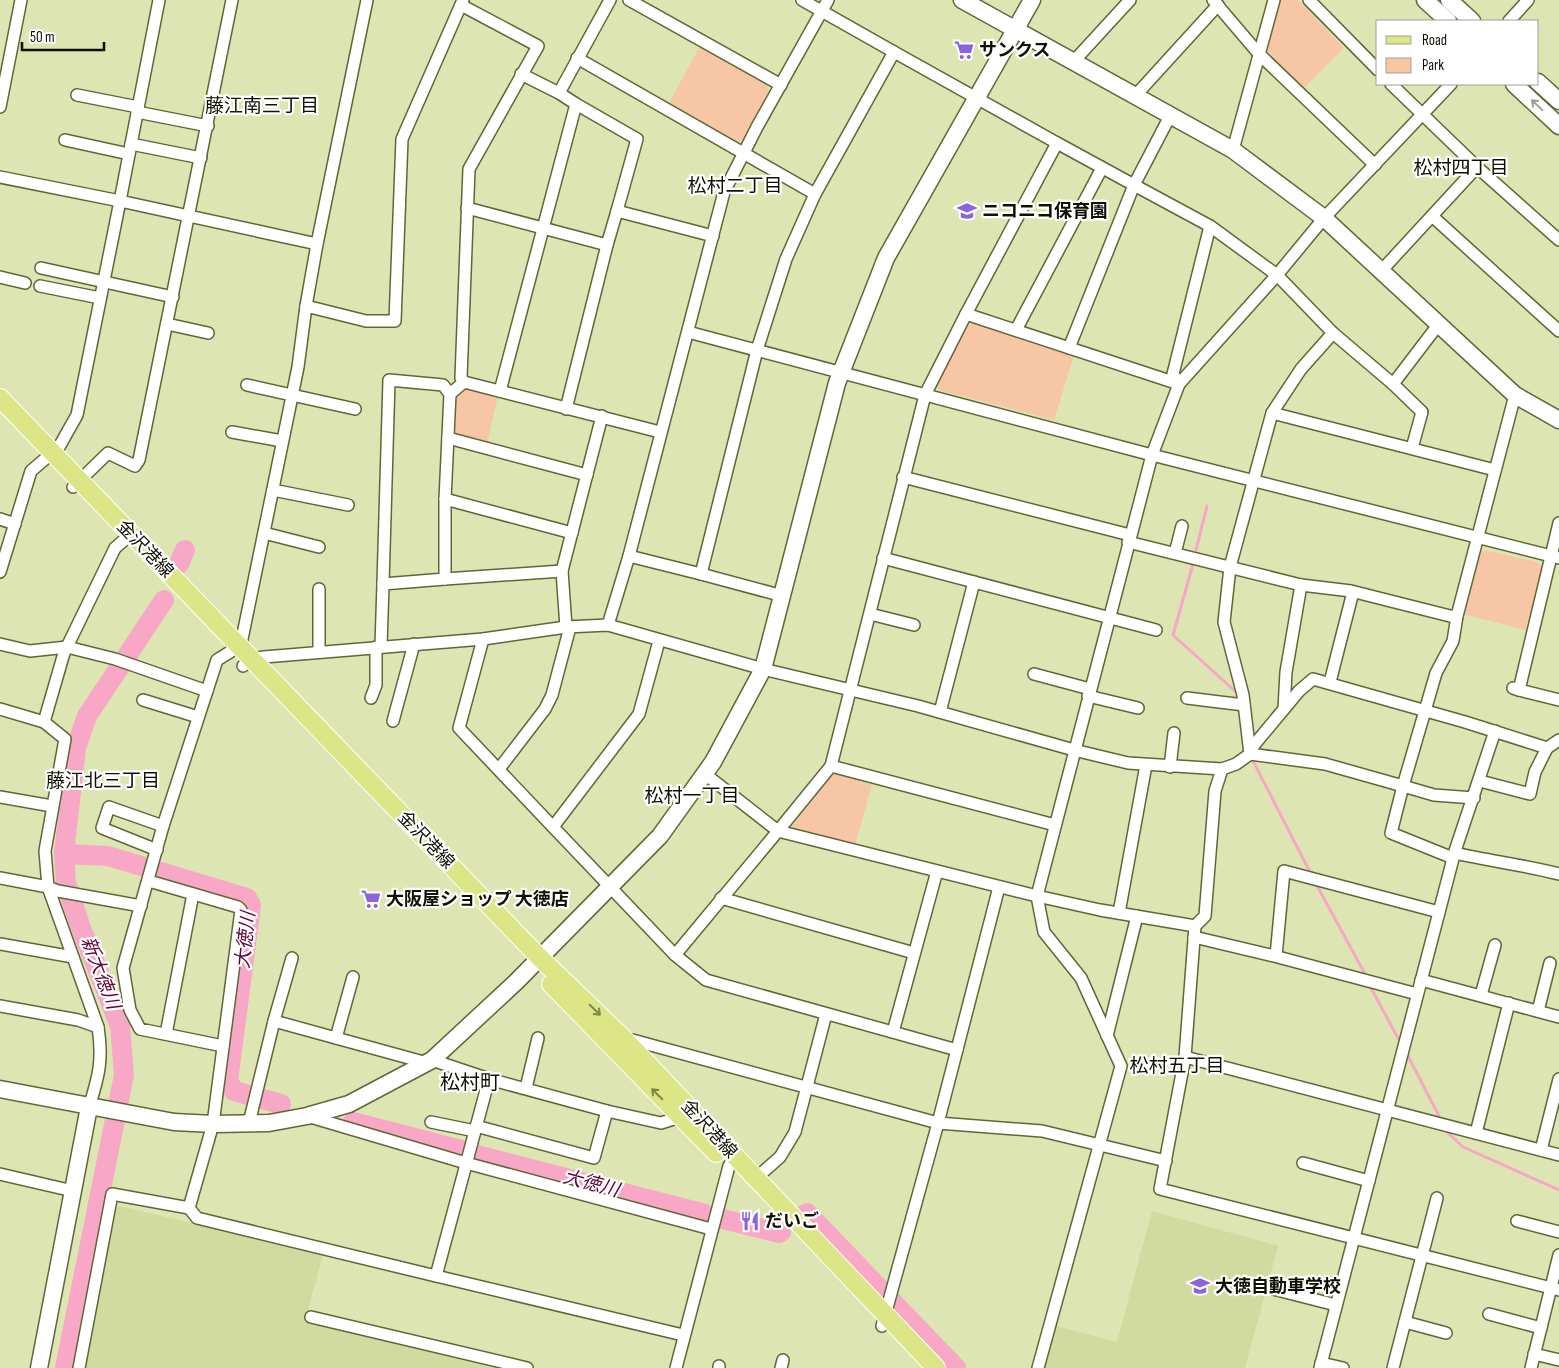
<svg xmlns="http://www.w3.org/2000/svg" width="1559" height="1368" font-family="'Sofia Sans Condensed','Noto Sans JP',sans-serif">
<rect width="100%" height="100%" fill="#dde5b2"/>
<g fill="#d1da9f">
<polygon points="119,1206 323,1254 305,1321 492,1368 85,1368 113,1211"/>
<polygon points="1152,1211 1278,1246 1245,1368 1045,1368 1056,1326 1117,1342"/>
</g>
<g fill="#f7c6a5">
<polygon points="1279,0 1298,0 1344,48 1302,90 1267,53"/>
<polygon points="700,46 767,84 769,90 744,139 738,143 669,103"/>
<polygon points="974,322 1074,355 1054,420 939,390 936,384 968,325"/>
<polygon points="471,387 498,396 487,444 458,436 453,431 454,397"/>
<polygon points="1484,550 1537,562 1543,567 1525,630 1463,614 1477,557"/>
<polygon points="836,774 872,785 855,845 794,830 792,826 831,776"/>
</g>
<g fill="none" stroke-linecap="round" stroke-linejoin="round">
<g stroke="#f8a8c6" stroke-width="3">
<polyline points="1196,550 1207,506"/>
<polyline points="1193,564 1173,635 1236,692"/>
<polyline points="1252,759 1312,876"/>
<polyline points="1316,884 1364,972"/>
<polyline points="1371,988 1399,1040"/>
<polyline points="1408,1056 1439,1116"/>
<polyline points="1446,1131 1463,1147 1559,1190"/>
</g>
<g stroke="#f8a8c6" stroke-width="20">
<polyline points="179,564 185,550"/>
<polyline points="64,854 108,856 247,898 251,905 228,1081 234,1091 281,1104"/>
<polyline points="353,1122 465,1151"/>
<polyline points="477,1155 705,1214"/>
<polyline points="804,1215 807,1213 956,1368"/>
<polyline points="719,1218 779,1233 781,1232"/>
<polyline points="65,1368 124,1075 120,1026 81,928 66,883 64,854 76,748 87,716 164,600"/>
</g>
<defs>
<g id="street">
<polyline points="629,0 781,85"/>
<polyline points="802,0 894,52"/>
<polyline points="1213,0 1259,54 1375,165"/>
<polyline points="1309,0 1378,70"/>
<polyline points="1509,21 1528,0"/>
<polyline points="577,58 815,194"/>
<polyline points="1074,61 1130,0"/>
<polyline points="521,74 559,93"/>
<polyline points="1391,84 1477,167 1559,240"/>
<polyline points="77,95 138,107"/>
<polyline points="1135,96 1218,5"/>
<polyline points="576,104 637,139 617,211 713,236"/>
<polyline points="0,107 21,0"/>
<polyline points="137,112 208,126"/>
<polyline points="65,140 129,154"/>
<polyline points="1057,143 1134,185 1170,116"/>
<polyline points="131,144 201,158"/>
<polyline points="1233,150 1274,0"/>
<polyline points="0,177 120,201 159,0"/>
<polyline points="467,208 607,245 617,211"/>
<polyline points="1432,216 1559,331"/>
<polyline points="41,268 173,297"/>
<polyline points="1382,270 1477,167"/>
<polyline points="0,277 25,283"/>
<polyline points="40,286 100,298"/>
<polyline points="306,306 317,244"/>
<polyline points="167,324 208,333"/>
<polyline points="1016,330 1102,168"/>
<polyline points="688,332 1152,455 1179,384 1277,275 1324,218 1451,84"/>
<polyline points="1333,333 1301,369 1272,413 1230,567 1224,622 1243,695 1250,754 1325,764 1403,786 1436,673 1453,641 1457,616 1515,395"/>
<polyline points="1069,348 1134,185 1210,226 1277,275 1333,333 1393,384 1438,325"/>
<polyline points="464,382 660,432"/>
<polyline points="1179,384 1173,374 1210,226"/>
<polyline points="1393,384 1422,412 1412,448"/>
<polyline points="247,385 355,409"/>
<polyline points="500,391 576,104 559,93 610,0"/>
<polyline points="566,409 607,245"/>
<polyline points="1272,413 1495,470"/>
<polyline points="232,432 282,441"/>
<polyline points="448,438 587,475"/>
<polyline points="903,477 1130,535"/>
<polyline points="73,487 108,453 135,466 139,460 232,0"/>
<polyline points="273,490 348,505"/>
<polyline points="445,499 572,533"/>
<polyline points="0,519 15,524"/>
<polyline points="264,533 319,547"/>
<polyline points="1128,542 1301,585 1351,591 1450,616 1457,616"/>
<polyline points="1175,553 1182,526"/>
<polyline points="629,556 701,574"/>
<polyline points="883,558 1156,630"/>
<polyline points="0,572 31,471 59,447 77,415 120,201 317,244 367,0"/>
<polyline points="445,579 562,571"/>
<polyline points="383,584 389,380 443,385 450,394"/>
<polyline points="319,589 319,652"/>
<polyline points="783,596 701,574 757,350 786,259 815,194 894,52 1057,143 966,314 1179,384"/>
<polyline points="870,614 914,625"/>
<polyline points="608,625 629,556 724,192 757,127 828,0"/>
<polyline points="566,627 562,571 602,416"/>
<polyline points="483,639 459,728 553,827"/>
<polyline points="659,641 639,714 553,827 675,955 778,831 1037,896 1152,455 1559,558"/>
<polyline points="0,644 30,651 67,647 115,659 207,691"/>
<polyline points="381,646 383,584 445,579 445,499 450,394 464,382 461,378 469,169 538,46 461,5"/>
<polyline points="243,666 251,659 264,657 483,639 566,627 608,625 763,669 918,706 1074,750 1128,763 1222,769 1236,764 1250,754 1254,745 1299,691 1313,679 1465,722 1547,748 1559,740"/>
<polyline points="1034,674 1090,689"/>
<polyline points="1330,682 1353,592"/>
<polyline points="1513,688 1519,690 1559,523"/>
<polyline points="1519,690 1559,700"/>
<polyline points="1088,696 1138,708"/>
<polyline points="371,698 376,685 376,647"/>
<polyline points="1187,698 1244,705"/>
<polyline points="143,700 198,717"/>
<polyline points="0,709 44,722"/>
<polyline points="1284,709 1286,672 1301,585"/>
<polyline points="940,712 974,582"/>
<polyline points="393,721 414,644"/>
<polyline points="831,766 1055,825"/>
<polyline points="1170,767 1174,733"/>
<polyline points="499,769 545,709 552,695 570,627"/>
<polyline points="1222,769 1215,791 1205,916 1195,926 1185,1057 1160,1189 1559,1290"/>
<polyline points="705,774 778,831 831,766 925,395 966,314"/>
<polyline points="1480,781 1530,794 1535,772 1547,748"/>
<polyline points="0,797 52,806"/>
<polyline points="157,850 102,828 109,807 163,826"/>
<path d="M 1455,853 C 1490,861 1524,865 1559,874"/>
<polyline points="1453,858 1391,833 1403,786 1434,795 1474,798"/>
<polyline points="0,878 48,887 45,851 65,739 44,722 64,653 115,548 131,534"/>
<polyline points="721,898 914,953"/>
<polyline points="1119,913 1146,765"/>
<polyline points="1194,937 1274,956 1417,994"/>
<polyline points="0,944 73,957"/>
<polyline points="675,955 706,980 957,1050"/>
<polyline points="1276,956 1284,871 1439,912"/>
<polyline points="1421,980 1559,1017"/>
<polyline points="1481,995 1495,945"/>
<path d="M 0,1006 L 78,1020 L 98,1027 C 103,1059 99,1076 89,1107"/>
<polyline points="1538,1011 1550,963"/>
<polyline points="274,1021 292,958"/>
<polyline points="98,1027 48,887 58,891 141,906"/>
<polyline points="893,1032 937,871"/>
<polyline points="166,1034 193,894"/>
<polyline points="1107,1036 1137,916"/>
<polyline points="336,1038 353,977"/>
<polyline points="625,1038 938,1123 1042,1131 1166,1161"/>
<polyline points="223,1046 140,1029 130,1010 123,968 163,826 217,660 230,652 242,639 298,367 306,306 366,321 395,321 402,139 463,0"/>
<polyline points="1185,1057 1559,1155"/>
<polyline points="489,1079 607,1111 661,1123 680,1117 684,1113"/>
<polyline points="526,1088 538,1038"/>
<polyline points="307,1116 466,1163 711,1229"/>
<polyline points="431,1122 475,1131"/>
<polyline points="249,1123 274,1021 427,1063"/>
<polyline points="476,1126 594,1158 607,1111"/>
<polyline points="1476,1133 1509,1003"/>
<polyline points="1541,1150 1559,1079"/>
<polyline points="1303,1163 1369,1181"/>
<polyline points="0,1174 73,1191"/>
<polyline points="755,1179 780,1157 795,1132 826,1014"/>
<polyline points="189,1208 197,1218 436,1276 489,1079 432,1060"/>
<polyline points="1517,1221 1559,1232"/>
<polyline points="436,1276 683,1335"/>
<polyline points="1273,1289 1336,1305"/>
<polyline points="1489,1314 1541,1328"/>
<polyline points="311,1317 527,1368"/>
<polyline points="1405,1322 1446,1333"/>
<polyline points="882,1326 938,1123 999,887"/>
<polyline points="1534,1354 1559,1360"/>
<polyline points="1321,1363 1343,1368"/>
<polyline points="79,1368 112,1194 189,1208 213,1124 241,910 238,907 149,881"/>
<polyline points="676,1368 729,1166 735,1157"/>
<polyline points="719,1368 719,1366"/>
<polyline points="781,1368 783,1360"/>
<polyline points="1038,1368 1121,1066 1081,978 1044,932 1037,896 1100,910 1195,926"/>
<polyline points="1320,1368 1455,851 1495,731"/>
<polyline points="1393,1368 1437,1198"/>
<polyline points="1531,1368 1559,1255"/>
</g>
<g id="secondary">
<polyline points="962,0 1233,150 1324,218 1515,395 1559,420"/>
<polyline points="1425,0 1448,21"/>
<polyline points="1449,0 1472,21"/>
<polyline points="1538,82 1559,101"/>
<polyline points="1514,84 1559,126"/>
<polyline points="0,1089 174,1122 213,1124 269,1123 307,1116 349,1104 432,1060 516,982 660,836 713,762 763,669 837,383 886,258 1032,0"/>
<polyline points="39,1368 89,1107"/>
</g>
<g id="primary">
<polyline points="0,398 539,957 623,1038 936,1368"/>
<polyline points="551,984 716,1153"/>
</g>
</defs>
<use href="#street" stroke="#606638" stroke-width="14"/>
<use href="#secondary" stroke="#606638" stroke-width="19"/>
<use href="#primary" stroke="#fff" stroke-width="20"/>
<use href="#street" stroke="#fff" stroke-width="11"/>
<use href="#secondary" stroke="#fff" stroke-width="16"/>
<use href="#primary" stroke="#dce686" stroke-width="18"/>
</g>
<defs><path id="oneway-shaft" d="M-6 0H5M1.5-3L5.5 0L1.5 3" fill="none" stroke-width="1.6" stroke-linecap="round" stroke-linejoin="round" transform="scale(1.25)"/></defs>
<use stroke="#9f9f99" href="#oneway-shaft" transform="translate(1537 105) rotate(-137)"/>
<g stroke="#7f864a">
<use href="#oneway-shaft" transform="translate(595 1010) rotate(44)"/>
<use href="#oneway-shaft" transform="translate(657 1094) rotate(-135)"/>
</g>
<defs>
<symbol id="supermarket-bare" viewBox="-9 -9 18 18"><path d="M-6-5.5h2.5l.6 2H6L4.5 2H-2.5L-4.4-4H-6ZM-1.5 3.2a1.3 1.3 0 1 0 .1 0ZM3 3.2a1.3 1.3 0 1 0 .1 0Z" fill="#8b63de" stroke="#fff" stroke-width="2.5" paint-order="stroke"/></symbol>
<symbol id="school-bare" viewBox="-9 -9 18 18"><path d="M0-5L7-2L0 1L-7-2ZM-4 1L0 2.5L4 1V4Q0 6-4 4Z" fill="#8b63de" stroke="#fff" stroke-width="2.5" paint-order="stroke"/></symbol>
<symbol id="restaurant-bare" viewBox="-9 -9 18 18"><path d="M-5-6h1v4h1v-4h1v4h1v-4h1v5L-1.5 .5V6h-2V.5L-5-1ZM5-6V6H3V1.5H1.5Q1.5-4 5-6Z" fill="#8b63de" stroke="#fff" stroke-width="2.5" paint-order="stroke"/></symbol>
</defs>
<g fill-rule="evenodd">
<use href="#supermarket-bare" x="950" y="36" width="28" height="28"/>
<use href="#school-bare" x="953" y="197" width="28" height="28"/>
<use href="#supermarket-bare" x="357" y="885" width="28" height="28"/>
<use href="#restaurant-bare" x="736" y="1207" width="28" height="28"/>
<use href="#school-bare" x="1186" y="1272" width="28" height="28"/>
</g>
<g text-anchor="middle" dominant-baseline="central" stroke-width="4.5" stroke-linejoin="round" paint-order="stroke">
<g font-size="18" font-weight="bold" fill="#0e1001" stroke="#fff" text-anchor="start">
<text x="979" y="50">サンクス</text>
<text x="982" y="211">ニコニコ保育園</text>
<text x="386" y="899">大阪屋ショップ 大徳店</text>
<text x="765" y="1221">だいご</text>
<text x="1215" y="1286">大徳自動車学校</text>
</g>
<g font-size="18" fill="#0e1001" stroke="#fff">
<text transform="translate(145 549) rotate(46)">金沢港線</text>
<text transform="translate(426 840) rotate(46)">金沢港線</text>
<text transform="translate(709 1129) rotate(47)">金沢港線</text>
</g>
<g font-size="19" fill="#0e1001" stroke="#fff">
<text x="262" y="106">藤江南三丁目</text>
<text x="1461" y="168">松村四丁目</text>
<text x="735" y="186">松村二丁目</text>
<text x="103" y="781">藤江北三丁目</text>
<text x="692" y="796">松村一丁目</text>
<text x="1177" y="1066">松村五丁目</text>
</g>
<g font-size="19" font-style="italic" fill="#620337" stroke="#fff">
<text transform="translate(246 940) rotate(-84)">大徳川</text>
<text transform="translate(100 973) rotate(69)">新大徳川</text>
<text transform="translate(591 1184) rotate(15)">大徳川</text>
</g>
<g font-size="20" fill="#0e1001" stroke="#fff">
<text x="470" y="1083">松村町</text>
</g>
</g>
<rect x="1376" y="20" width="162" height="65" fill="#ffffff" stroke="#9f9f99"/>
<rect x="1386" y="36" width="25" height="8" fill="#dce686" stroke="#9f9f99"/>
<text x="1422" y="45" font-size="15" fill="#0e1001">Road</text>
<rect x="1386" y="58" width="25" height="15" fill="#f7c6a5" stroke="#9f9f99"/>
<text x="1422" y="70" font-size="15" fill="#0e1001">Park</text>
<path d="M22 42v8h82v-8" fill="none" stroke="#0e1001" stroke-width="2.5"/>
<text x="30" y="42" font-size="15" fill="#0e1001" stroke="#ffffff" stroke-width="4" paint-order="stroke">50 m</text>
</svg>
